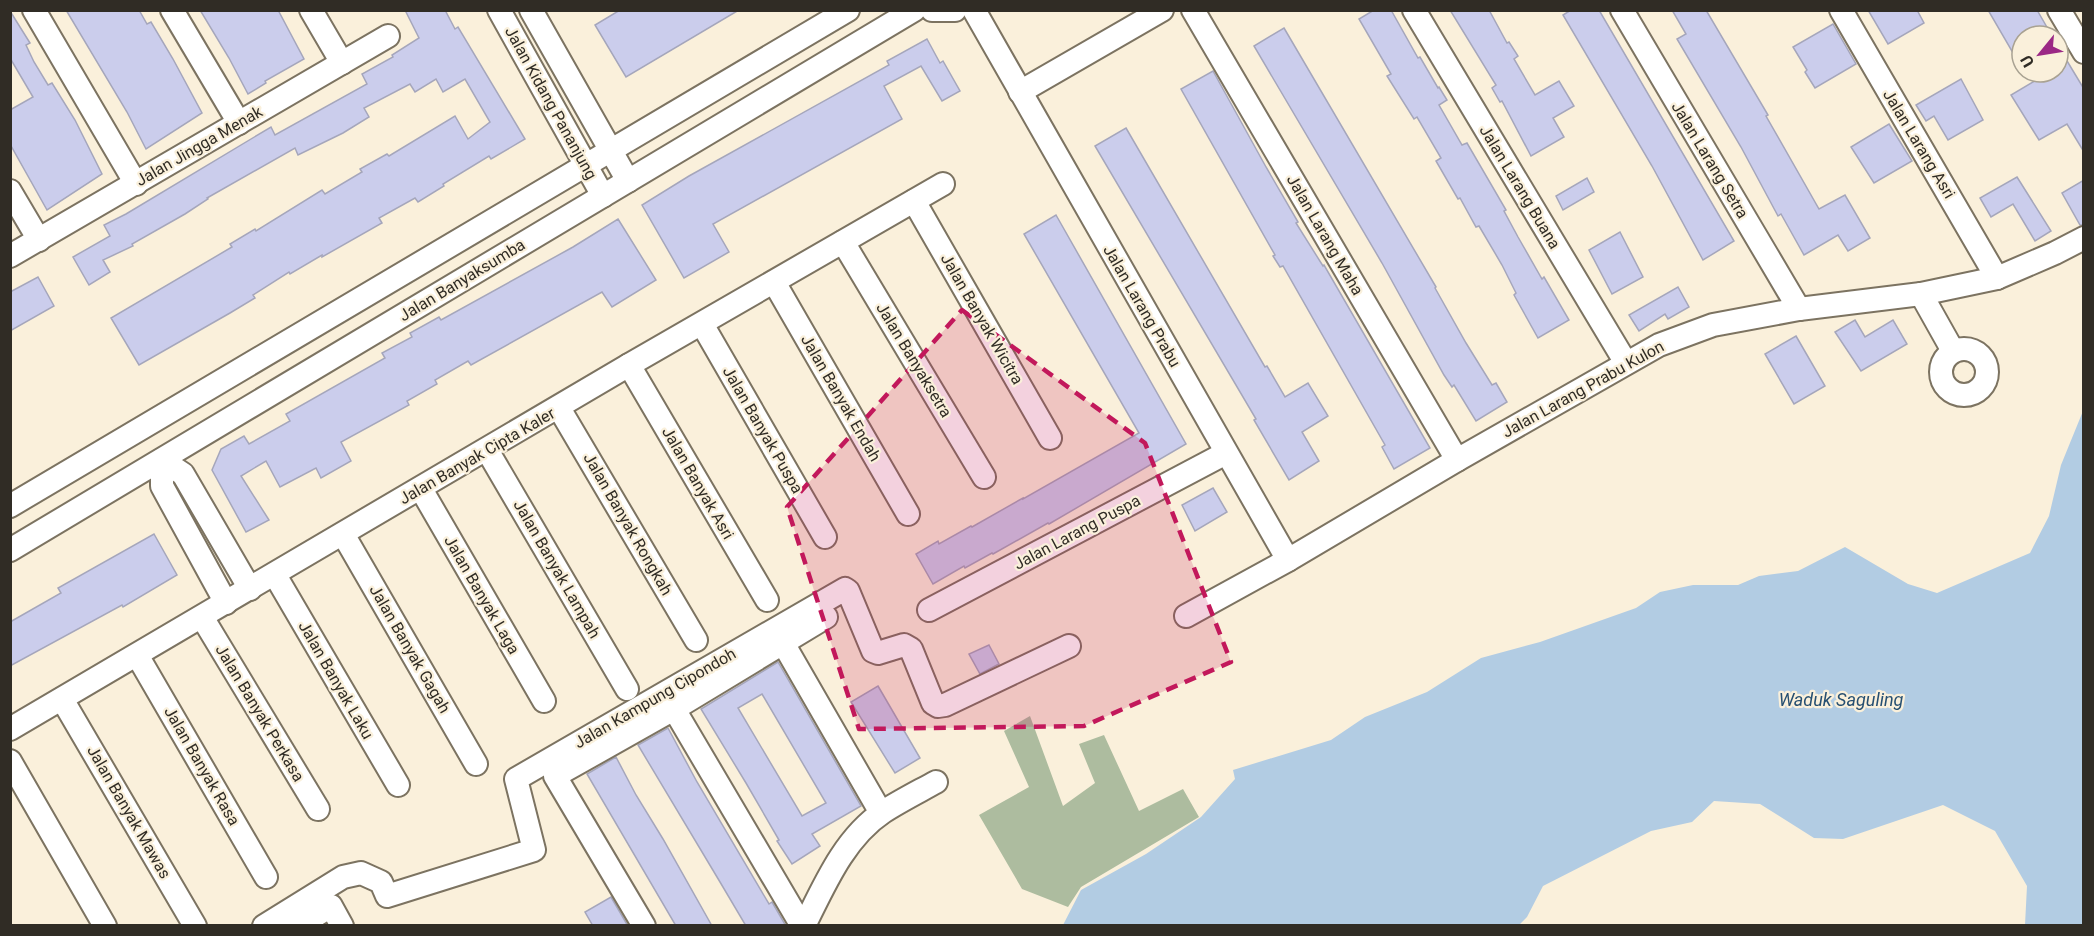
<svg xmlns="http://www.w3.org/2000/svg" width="2094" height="936" font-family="Roboto,sans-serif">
<rect width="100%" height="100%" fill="#faf0db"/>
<polygon fill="#adbc9f" points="1030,716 1063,806 1095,783 1079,744 1104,735 1139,811 1183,789 1199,817 1081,887 1068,907 1022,889 979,815 1029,787 1004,731"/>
<polygon fill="#b2cce3" points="2083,411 2083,925 2025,925 2027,886 1995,831 1943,805 1843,839 1814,838 1760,804 1714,801 1692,822 1651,831 1543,886 1527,917 1519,925 1063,925 1081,890 1146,854 1201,817 1235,779 1233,770 1331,740 1365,717 1427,692 1481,658 1540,642 1636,608 1660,592 1693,585 1738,585 1759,576 1798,571 1845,547 1908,584 1937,593 2030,553 2049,516 2061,465"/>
<g fill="#cbcdec" stroke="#a5a6bb" stroke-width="1.5" fill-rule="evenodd">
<polygon points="66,10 139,10 147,24 151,22 173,59 202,113 146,149 127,112"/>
<polygon points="200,10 278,10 304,59 265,81 266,83 248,94 229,58"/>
<polygon points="405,10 445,10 455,29 458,27 525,139 491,159 489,156 443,184 444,186 418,202 415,198 379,218 382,223 322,257 322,255 290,274 289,272 253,295 255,298 230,313 139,365 111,318 232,247 230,244 255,229 256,231 322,190 325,194 362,172 360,169 387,154 389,156 455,116 468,139 490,122 465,79 443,92 436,79 415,92 410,84 364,108 369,117 343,133 298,155 295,148 207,198 208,199 185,214 132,244 133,246 103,260 110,272 89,285 73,257 110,236 104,225 126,214 271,127 275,135 367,84 362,74 393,57 392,55 419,38"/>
<polygon points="620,10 739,10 626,77 595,25"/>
<polygon points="1374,10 1391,10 1418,58 1420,57 1438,88 1439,87 1447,100 1439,105 1462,145 1467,143 1506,210 1504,211 1518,237 1542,279 1544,277 1569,320 1538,338 1514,295 1516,293 1502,265 1479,226 1476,227 1460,198 1458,199 1436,161 1441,158 1417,117 1414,119 1387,76 1391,74 1359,19"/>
<polygon points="1450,10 1489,10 1507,43 1509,42 1518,56 1514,59 1535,95 1559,81 1574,106 1553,118 1564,137 1531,156 1502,101 1500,102 1492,88 1496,85"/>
<polygon points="1571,10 1599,10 1734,241 1703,260 1652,166 1563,15"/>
<polygon points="1672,10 1706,10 1768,115 1766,116 1819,209 1845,195 1870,238 1848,251 1838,235 1804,255 1781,214 1778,216 1741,147 1677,39 1686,34"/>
<polygon points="1868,10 1917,10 1924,23 1888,44"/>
<polygon points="1988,10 2037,10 2052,36 2022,36 2022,47 2013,53"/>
<polygon points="10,11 30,43 26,45 34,62 48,85 52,83 75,120 102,174 47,210 10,144 10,110 33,97 10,58"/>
<polygon points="1833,24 1856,64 1815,88 1805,72 1807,70 1793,47"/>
<polygon points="1284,28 1436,287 1435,288 1466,343 1492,385 1496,383 1507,402 1476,421 1454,385 1452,387 1444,375 1382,263 1254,46"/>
<polygon points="927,39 940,63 943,61 960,91 942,101 921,66 884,86 902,119 713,224 729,252 684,278 642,205 689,176 889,65 887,61"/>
<polygon points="2058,46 2084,89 2084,152 2067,124 2039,140 2011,95 2038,79 2034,72 2058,72"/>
<polygon points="1213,71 1266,167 1298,222 1296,223 1323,266 1324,265 1430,448 1394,469 1382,447 1385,445 1283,266 1280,267 1273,256 1275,255 1181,89"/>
<polygon points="1961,79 1983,120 1948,140 1934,116 1926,121 1916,105"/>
<polygon points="1889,124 1912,161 1874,183 1851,147"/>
<polygon points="1126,128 1265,367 1267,366 1285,397 1308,383 1328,416 1302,432 1319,461 1289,480 1254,420 1256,419 1095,146"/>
<polygon points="2017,177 2051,231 2035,241 2013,204 1991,217 1980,198"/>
<polygon points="1587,178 1594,192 1563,210 1556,196"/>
<polygon points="2084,180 2084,225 2080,225 2062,193"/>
<polygon points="1056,215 1186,444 1049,524 1048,523 993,554 992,553 965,568 964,566 933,584 916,554 938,541 939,544 971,526 972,527 1023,498 1023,499 1139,433 1024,234"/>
<polygon points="618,219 656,280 612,307 602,292 471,365 468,361 435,380 437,384 407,401 409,405 341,442 351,461 321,478 316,468 280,487 266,461 241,476 269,520 246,532 212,470 221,449 244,436 249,444 290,421 286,414 385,358 382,353 412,337 410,333 439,317 441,320 573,247"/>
<polygon points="1620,232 1643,277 1612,294 1589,250"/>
<polygon points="38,277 54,306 10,331 10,292"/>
<polygon points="1678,287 1689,307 1668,319 1665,314 1639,331 1629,315"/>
<polygon points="1855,320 1865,337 1893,320 1907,344 1861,371 1835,332"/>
<polygon points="1796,336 1825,386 1794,404 1765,354"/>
<polygon points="1213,488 1227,512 1195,531 1182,505"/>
<polygon points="154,534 177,575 123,607 122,605 10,666 10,622 61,593 58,588"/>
<polygon points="989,645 999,664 980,674 969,654"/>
<path d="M 778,662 L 861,806 L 812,834 L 820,846 L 792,864 L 777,841 L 779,840 L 746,783 L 701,709 ZM 762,694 L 826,803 L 802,816 L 738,708 Z"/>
<polygon points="878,686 920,758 895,773 851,702"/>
<polygon points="668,728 697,782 769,904 772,902 786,926 746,926 720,882 638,745"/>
<polygon points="616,757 636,795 663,839 712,926 676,926 587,774"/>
<polygon points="611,897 628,926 593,926 585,912"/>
</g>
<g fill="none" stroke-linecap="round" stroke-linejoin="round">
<defs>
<g id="minor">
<polyline points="34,10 136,184"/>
<polyline points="172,10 239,123"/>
<polyline points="311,10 342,63"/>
<polyline points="499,10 603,196"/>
<polyline points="531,10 628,181"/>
<polyline points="932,10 955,10"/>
<polyline points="974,10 1288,560"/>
<polyline points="1193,10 1457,460"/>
<polyline points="1414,10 1626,363"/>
<polyline points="1622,10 1799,309"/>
<polyline points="1841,10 1997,278"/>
<polyline points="2059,10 2084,52"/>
<polyline points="1020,92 1162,10"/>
<polyline points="10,191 39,240"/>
<polyline points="914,201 1050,438"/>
<polyline points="843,242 984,477"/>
<polyline points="10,256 388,36"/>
<polyline points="774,282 908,514"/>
<polyline points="1921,294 1953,351"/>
<polyline points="702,324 825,537"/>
<circle cx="1964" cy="372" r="23"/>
<polyline points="629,365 767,600"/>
<polyline points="559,408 696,640"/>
<polyline points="487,450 627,689"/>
<polyline points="162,460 162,486 226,603"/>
<polyline points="162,460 183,474 250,589"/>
<polyline points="421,489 544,701"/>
<polyline points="10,506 848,10"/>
<polyline points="343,534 476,764"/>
<polyline points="10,550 914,10"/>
<polyline points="275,575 398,785"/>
<polyline points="929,610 1226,453"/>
<polyline points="1186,616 1288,560 1457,460 1659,345 1713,325 1799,309 1921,294 1997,278 2055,253 2084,238"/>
<polyline points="202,617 318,809"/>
<polyline points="783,643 881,813"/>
<polyline points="137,655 266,877"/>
<polyline points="62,699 195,926"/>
<polyline points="674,709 802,926"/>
<polyline points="10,729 629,365 943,184"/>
<polyline points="10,761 105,926"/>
<polyline points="264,926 343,877 361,873 381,882 387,896 534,850 516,779 845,589 848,591 873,651 878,653 904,645 911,649 933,703 938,706 945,705 1069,646"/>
<polyline points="298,926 331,906 342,926"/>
<polyline points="644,926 555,776 674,709 826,617"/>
<path d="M 804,926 C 824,886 844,838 883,812 C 900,801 918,792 936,782"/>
</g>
</defs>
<use href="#minor" stroke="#7c7361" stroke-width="26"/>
<use href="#minor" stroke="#fff" stroke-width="22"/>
</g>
<path fill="#c2185b" fill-opacity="0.2" stroke="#c2185b" stroke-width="4.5" stroke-dasharray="12 8" stroke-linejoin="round" d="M 962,310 L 1145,443 L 1231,662 L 1084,726 L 859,729 L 787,507 Z"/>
<g text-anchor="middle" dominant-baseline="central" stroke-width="4.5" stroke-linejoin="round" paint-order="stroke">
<g font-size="16" fill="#302c25" stroke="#faf0db">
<text transform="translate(551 103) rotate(61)">Jalan Kidang Pananjung</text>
<text transform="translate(1919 144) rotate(59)">Jalan Larang Asri</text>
<text transform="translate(199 146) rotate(-30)">Jalan Jingga Menak</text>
<text transform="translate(1710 160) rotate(59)">Jalan Larang Setra</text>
<text transform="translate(1520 187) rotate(59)">Jalan Larang Buana</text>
<text transform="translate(1325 235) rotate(60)">Jalan Larang Maha</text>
<text transform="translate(462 280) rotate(-31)">Jalan Banyaksumba</text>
<text transform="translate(1142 306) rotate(60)">Jalan Larang Prabu</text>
<text transform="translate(982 319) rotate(60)">Jalan Banyak Wicitra</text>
<text transform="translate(914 360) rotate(59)">Jalan Banyaksetra</text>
<text transform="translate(1583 389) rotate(-29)">Jalan Larang Prabu Kulon</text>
<text transform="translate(841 398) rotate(60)">Jalan Banyak Endah</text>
<text transform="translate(763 430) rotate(60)">Jalan Banyak Puspa</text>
<text transform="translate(477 456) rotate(-30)">Jalan Banyak Cipta Kaler</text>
<text transform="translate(698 483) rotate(60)">Jalan Banyak Asri</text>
<text transform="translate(628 524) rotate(60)">Jalan Banyak Rongkah</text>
<text transform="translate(1077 532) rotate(-28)">Jalan Larang Puspa</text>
<text transform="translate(557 569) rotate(60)">Jalan Banyak Lampah</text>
<text transform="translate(482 595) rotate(60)">Jalan Banyak Laga</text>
<text transform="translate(410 649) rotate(60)">Jalan Banyak Gagah</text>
<text transform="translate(336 680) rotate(60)">Jalan Banyak Laku</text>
<text transform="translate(655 698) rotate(-30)">Jalan Kampung Cipondoh</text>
<text transform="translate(260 713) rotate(59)">Jalan Banyak Perkasa</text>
<text transform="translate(202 766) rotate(60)">Jalan Banyak Rasa</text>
<text transform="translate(129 812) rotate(60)">Jalan Banyak Mawas</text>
</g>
<g font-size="18" font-style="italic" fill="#264f71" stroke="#faf0db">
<text x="1841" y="699">Waduk Saguling</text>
</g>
</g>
<rect width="2094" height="936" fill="none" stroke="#302c25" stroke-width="24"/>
<g transform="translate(2040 54) rotate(240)"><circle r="28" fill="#faf0db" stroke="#a9a292" stroke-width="1.5"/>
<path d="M0-4.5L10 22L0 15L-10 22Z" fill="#9b2885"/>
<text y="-9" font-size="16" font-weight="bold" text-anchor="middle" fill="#302c25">U</text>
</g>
</svg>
